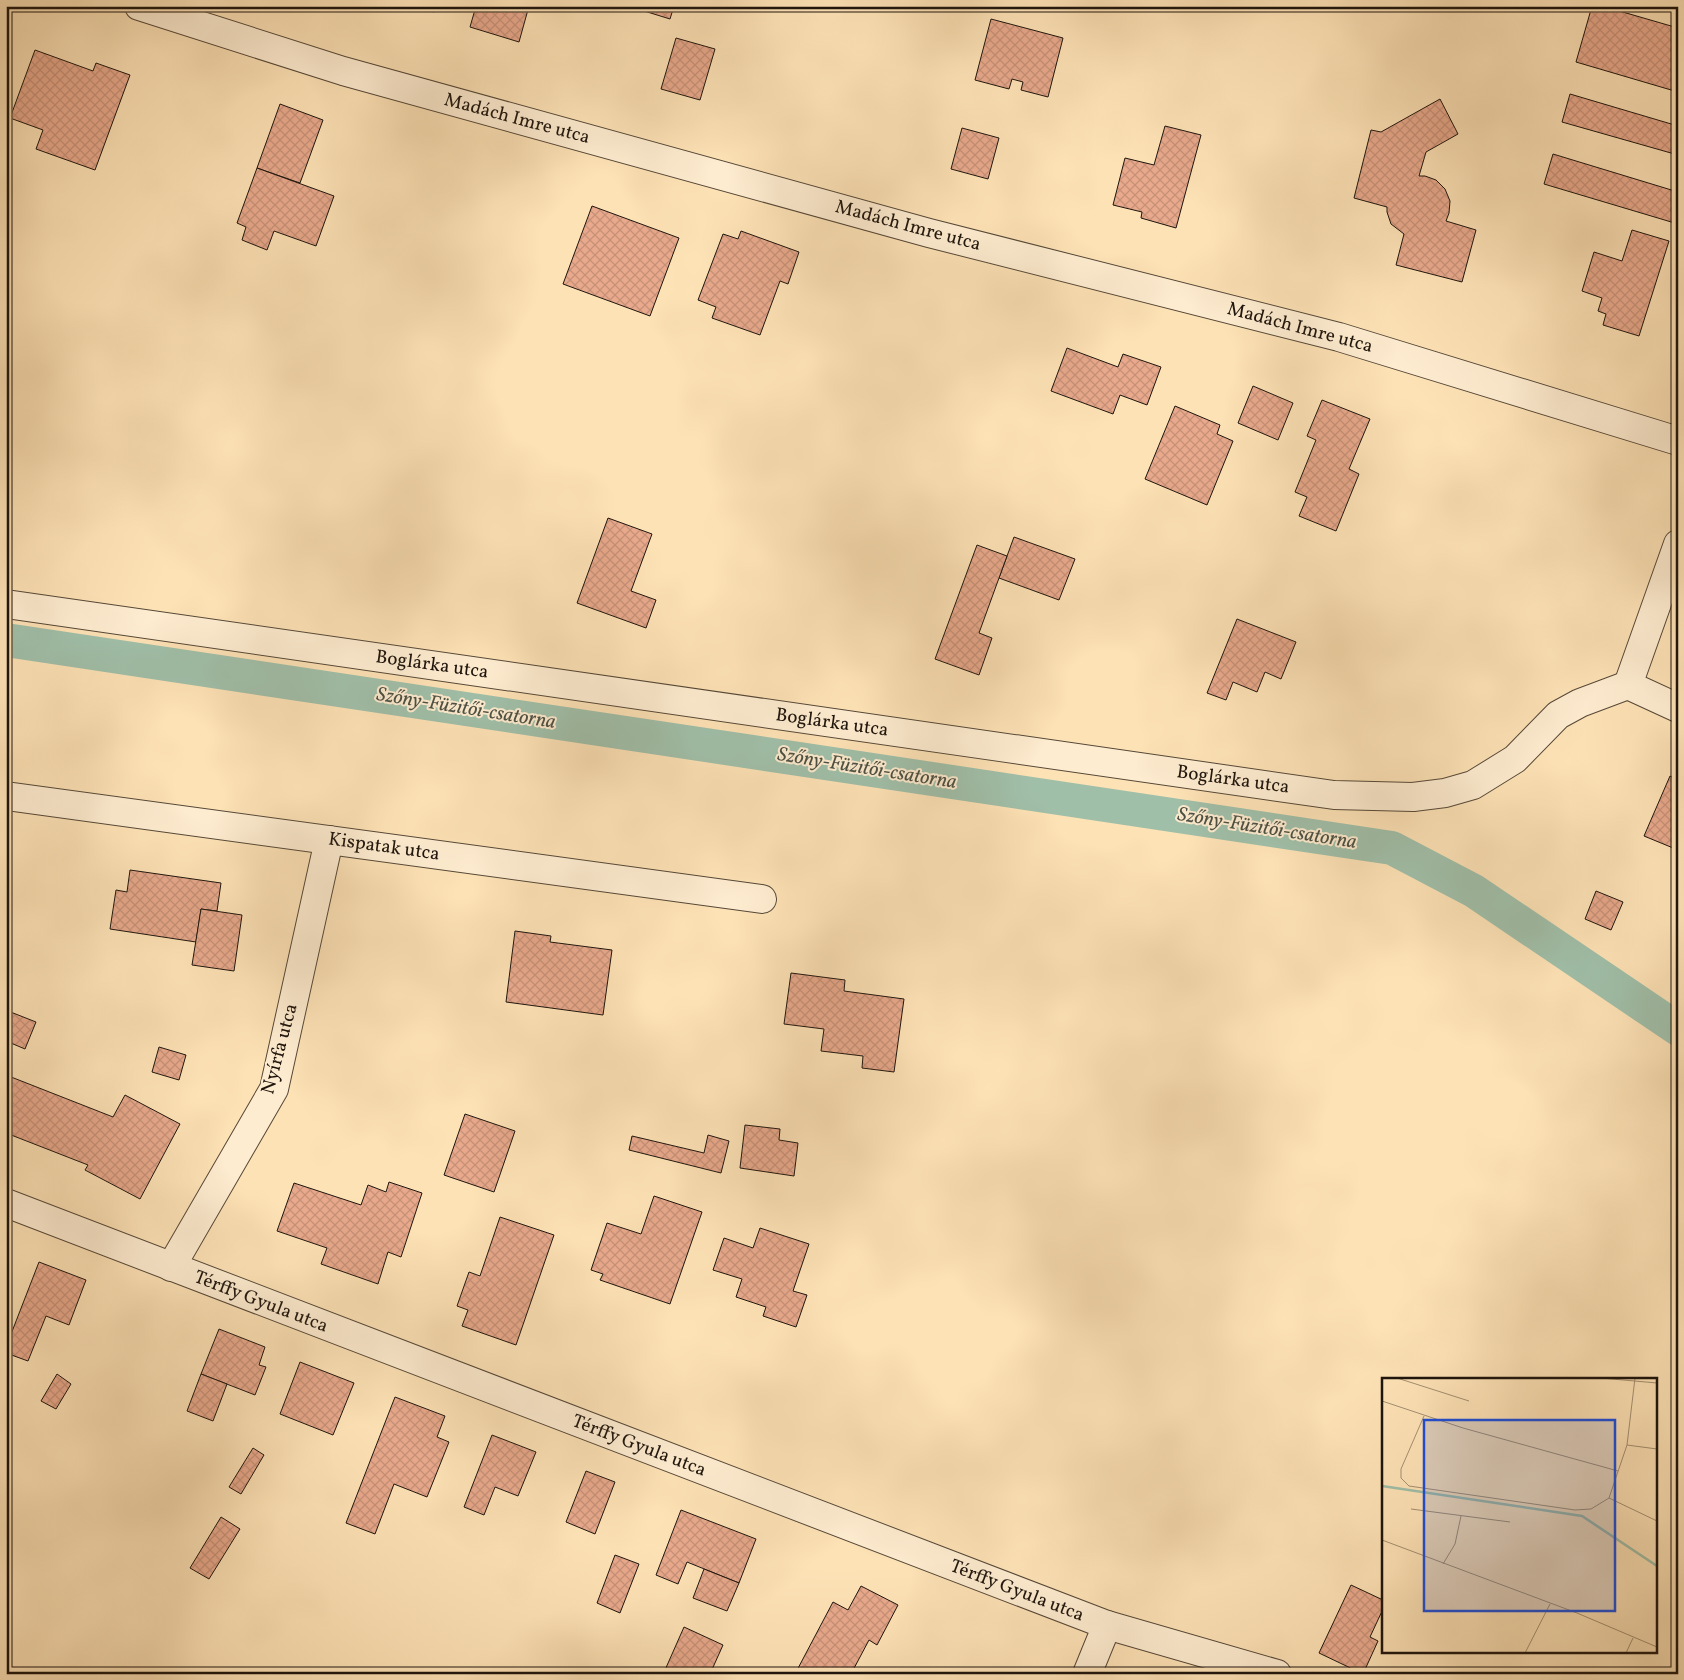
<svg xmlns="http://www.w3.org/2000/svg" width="1684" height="1680" font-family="Vollkorn,serif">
<defs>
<pattern id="building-cross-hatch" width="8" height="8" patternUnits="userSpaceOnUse" patternTransform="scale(1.25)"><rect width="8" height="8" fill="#e8a98c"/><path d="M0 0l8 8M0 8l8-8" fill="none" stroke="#c79178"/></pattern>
</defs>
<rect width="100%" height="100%" fill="#fde2b6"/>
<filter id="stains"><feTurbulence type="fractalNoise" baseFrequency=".004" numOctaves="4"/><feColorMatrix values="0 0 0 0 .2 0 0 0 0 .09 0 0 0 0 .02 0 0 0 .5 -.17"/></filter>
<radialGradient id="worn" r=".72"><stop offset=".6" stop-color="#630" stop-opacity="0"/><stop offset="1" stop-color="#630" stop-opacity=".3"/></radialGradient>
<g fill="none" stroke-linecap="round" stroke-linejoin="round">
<polyline stroke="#a0bfa9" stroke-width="34" points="6,640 1392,848 1474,891 1678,1029"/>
</g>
<g fill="url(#building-cross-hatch)" stroke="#1e150d">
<polygon points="413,6 436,6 434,12"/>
<polygon points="476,6 529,6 519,42 470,27"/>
<polygon points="628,6 674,6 670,19"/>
<polygon points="1592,6 1602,6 1678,28 1678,92 1576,62"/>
<polygon points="991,19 1063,38 1048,97 1021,90 1023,82 1012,79 1009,89 975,80"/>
<polygon points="676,38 715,49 700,100 661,89"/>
<polygon points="35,50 93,71 96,63 130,75 95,170 36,149 43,130 10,118"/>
<polygon points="1570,94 1678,126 1678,155 1562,122"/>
<polygon points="1440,99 1458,134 1426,152 1419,176 1425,176 1436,180 1445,189 1450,201 1449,213 1446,221 1476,230 1462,282 1396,265 1404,234 1391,224 1387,212 1387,207 1354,198 1371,130 1381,132"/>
<polygon points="280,104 323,120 300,183 257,168"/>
<polygon points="1165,126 1201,135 1176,228 1141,218 1142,212 1113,205 1125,158 1154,165"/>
<polygon points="962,128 999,138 988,179 951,169"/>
<polygon points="1553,154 1678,192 1678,224 1544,184"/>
<polygon points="257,168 334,196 316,246 274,231 267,250 242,240 246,227 237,223"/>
<polygon points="592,206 679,238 650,316 563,284"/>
<polygon points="1632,230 1669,241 1639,336 1603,325 1606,314 1598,311 1602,298 1582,291 1594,252 1622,261"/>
<polygon points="741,231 799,252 788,284 780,281 760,335 712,318 716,307 698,300 723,234 738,239"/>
<polygon points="1067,348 1118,367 1123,354 1161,367 1147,405 1120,395 1113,414 1051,391"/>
<polygon points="1253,386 1293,403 1278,440 1238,423"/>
<polygon points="1322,400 1370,419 1349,469 1359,474 1336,531 1299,516 1307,497 1295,492 1316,440 1307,436"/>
<polygon points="1175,406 1220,425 1217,434 1233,441 1207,505 1145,479"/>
<polygon points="608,518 652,534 631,591 656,600 646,628 577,603"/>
<polygon points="1014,537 1075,559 1059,600 999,578"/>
<polygon points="977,545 1007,556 979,633 992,638 979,675 935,659"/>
<polygon points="1237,619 1296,642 1281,679 1265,672 1257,692 1233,682 1226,700 1207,693"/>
<polygon points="1670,776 1678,780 1678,850 1644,836"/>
<polygon points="130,870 221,883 217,911 201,909 196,942 110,929 116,890 127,892"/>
<polygon points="1596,891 1623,902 1611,930 1585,919"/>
<polygon points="201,909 242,915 234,971 192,965"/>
<polygon points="515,931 551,936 550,942 612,950 603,1015 506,1002"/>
<polygon points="791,973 845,980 844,991 904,999 894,1072 862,1068 863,1056 821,1051 824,1029 784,1024"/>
<polygon points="8,1011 36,1022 25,1049 6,1041 6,1016"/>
<polygon points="159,1047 186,1055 179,1080 152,1072"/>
<polygon points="6,1075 113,1117 125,1095 180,1124 140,1199 85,1170 88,1165 6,1133"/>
<polygon points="465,1114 515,1131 494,1192 444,1175"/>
<polygon points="745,1125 780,1129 779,1140 798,1143 794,1176 740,1168"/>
<polygon points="708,1135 729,1141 721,1173 629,1150 632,1136 704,1153"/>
<polygon points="389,1182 422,1193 401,1257 388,1252 378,1284 321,1264 327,1248 277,1231 294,1183 361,1205 368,1185 386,1192"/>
<polygon points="654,1196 702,1212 670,1304 600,1280 603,1274 591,1270 607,1223 641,1234"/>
<polygon points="500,1217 554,1235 516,1345 462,1326 468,1310 457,1306 469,1272 480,1276"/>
<polygon points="760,1228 809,1244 793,1291 807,1295 796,1327 763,1316 766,1307 736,1297 742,1279 713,1270 724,1238 753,1248"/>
<polygon points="39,1262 86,1280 69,1325 46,1316 28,1361 6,1353 6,1347"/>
<polygon points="219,1329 265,1347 259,1365 266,1367 255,1395 201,1374"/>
<polygon points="300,1362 354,1383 333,1435 280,1414"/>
<polygon points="57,1374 71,1384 56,1409 41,1401"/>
<polygon points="201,1374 227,1384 213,1421 187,1411"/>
<polygon points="395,1397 445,1416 437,1437 449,1442 427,1497 394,1484 375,1534 346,1523"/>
<polygon points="492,1435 536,1452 518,1496 495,1487 484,1515 464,1507"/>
<polygon points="253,1448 264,1455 241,1494 229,1487"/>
<polygon points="586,1471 615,1482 595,1534 566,1522"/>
<polygon points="681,1510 756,1539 739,1583 687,1562 678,1584 656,1575"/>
<polygon points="221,1517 240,1529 209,1579 190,1568"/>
<polygon points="615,1555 639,1564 620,1613 597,1603"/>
<polygon points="704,1569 739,1583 727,1611 693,1598"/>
<polygon points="1351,1585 1383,1600 1383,1609 1370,1637 1378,1641 1363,1674 1319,1653"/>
<polygon points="861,1586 898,1605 877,1645 869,1640 851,1674 842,1672 841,1674 795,1674 833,1602 848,1610"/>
<polygon points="684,1627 723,1645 710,1674 674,1674 665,1670"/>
</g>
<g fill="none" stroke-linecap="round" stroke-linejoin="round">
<defs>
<g id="minor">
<polyline points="139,6 343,71 929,233 1339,337 1678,441"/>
<polyline points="6,604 1334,795 1413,797 1445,793 1473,785 1515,759 1558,715 1580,703 1628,685"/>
<polyline points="1628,685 1678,544"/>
<polyline points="1628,685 1678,708"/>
<polyline points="6,796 762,899"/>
<polyline points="6,1203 1107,1625 1277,1674"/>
<polyline points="171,1267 274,1089 329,840"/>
<polyline points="1087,1674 1107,1625"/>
</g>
</defs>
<use href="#minor" stroke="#564837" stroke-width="30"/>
<use href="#minor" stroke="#feecd0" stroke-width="28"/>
</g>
<g text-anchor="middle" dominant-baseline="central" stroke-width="4" stroke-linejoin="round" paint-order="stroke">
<g font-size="19" fill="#1e150d" stroke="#feecd0">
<text transform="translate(517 119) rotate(15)">Madách Imre utca</text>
<text transform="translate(908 226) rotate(15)">Madách Imre utca</text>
<text transform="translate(1300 328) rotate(15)">Madách Imre utca</text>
<text transform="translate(432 665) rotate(8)">Boglárka utca</text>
<text transform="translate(832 723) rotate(8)">Boglárka utca</text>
<text transform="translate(1233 780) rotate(8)">Boglárka utca</text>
<text transform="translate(384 847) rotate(8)">Kispatak utca</text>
<text transform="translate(280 1049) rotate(-75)">Nyírfa utca</text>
<text transform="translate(261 1302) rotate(21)">Térffy Gyula utca</text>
<text transform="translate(639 1446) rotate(21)">Térffy Gyula utca</text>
<text transform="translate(1017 1591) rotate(21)">Térffy Gyula utca</text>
</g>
<g font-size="20" font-style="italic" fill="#4c5044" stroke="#feecd0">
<text transform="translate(466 709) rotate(9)">Szőny-Füzitői-csatorna</text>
<text transform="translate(867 769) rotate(9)">Szőny-Füzitői-csatorna</text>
<text transform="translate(1267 829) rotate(9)">Szőny-Füzitői-csatorna</text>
</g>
</g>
<g transform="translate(1382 1378)">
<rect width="275" height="275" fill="#fde2b6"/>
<path fill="none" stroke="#a0bfa9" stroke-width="2.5" d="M 0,108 L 200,138 L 275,188"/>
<path fill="none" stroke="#a49072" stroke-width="1" d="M 15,0 L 87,23M 219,0 L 275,5M 0,23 L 81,50 L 236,93M 42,38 L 19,91 L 19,100 L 27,108 L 193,132 L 209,131 L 227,120M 245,67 L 275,71M 227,120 L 245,67 L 253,0M 227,120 L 275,143M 29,131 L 128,144M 0,162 L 195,235 L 275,269M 61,186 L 73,166 L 79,138M 143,275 L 168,226M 244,275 L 251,260"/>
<path fill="#1d4ed8" fill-opacity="0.15" stroke="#1d4ed8" stroke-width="2.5" d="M 42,42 L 233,42 L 233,233 L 42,233 Z"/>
<rect width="275" height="275" fill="none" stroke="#1e150d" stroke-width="2.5"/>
</g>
<rect width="1684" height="1680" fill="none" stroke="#fde2b6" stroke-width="25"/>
<rect x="8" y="8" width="1669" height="1665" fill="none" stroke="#1e150d" stroke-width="2.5"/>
<rect x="12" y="12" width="1659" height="1655" fill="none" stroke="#1e150d"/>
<rect width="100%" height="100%" filter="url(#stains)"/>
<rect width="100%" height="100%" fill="url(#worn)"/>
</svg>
